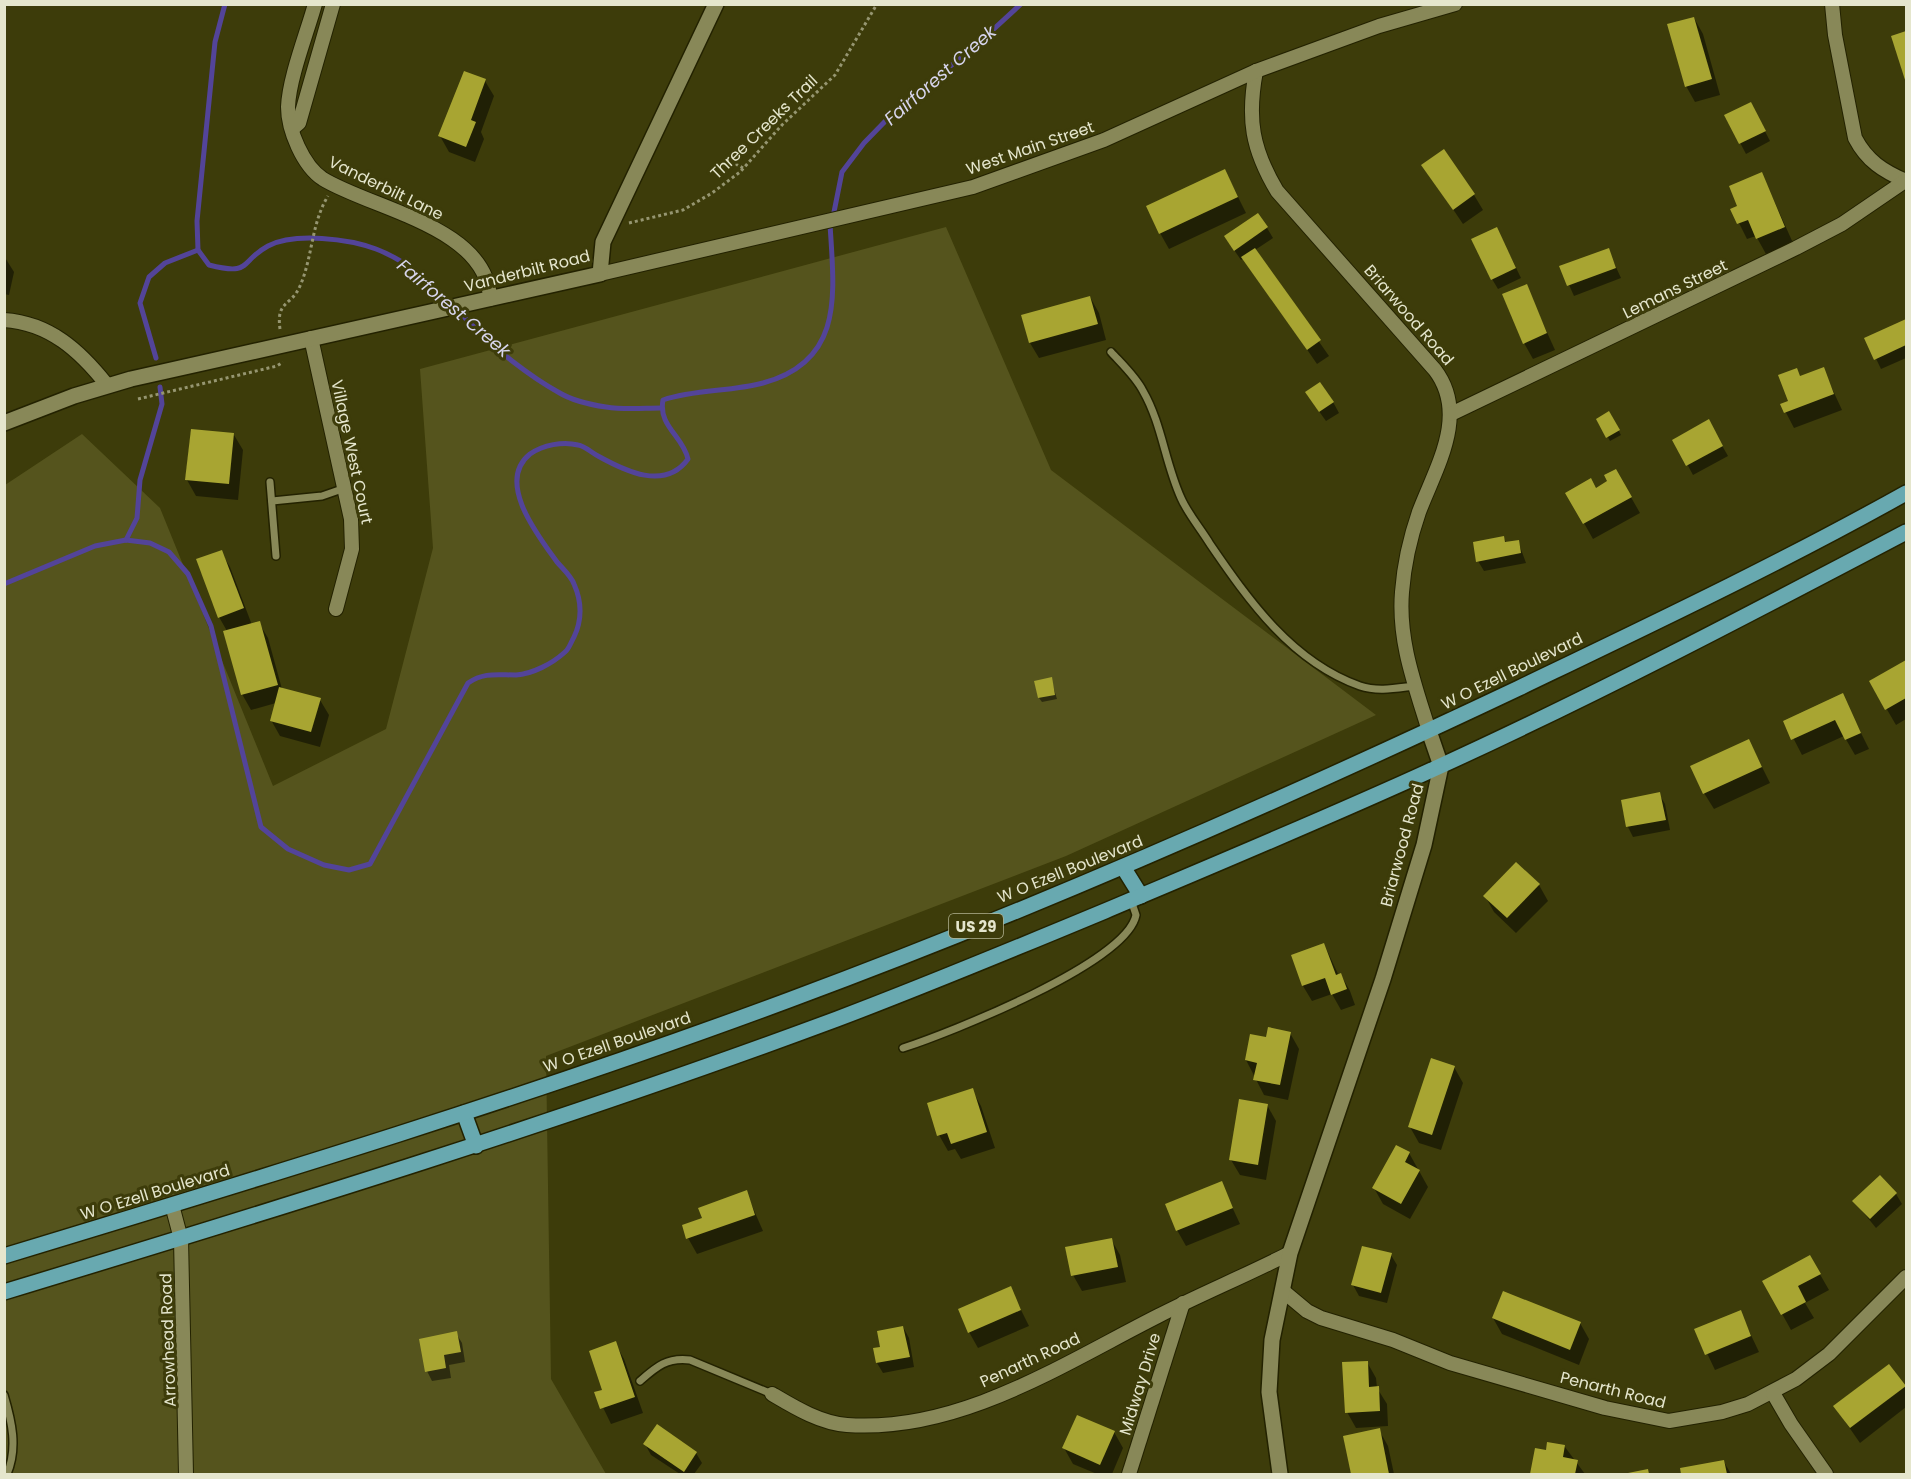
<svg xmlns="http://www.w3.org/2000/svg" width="1911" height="1479" font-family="Poppins,sans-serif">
<rect width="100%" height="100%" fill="#3d3c0a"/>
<polygon fill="#55541d" points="946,227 1051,470 1376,715 1066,856 546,1056 551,1379 606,1474 5,1474 5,485 82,434 160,508 273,786 386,729 433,548 420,369"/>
<g fill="#0007">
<polygon points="1694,18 1703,34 1720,95 1695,102 1686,86"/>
<polygon points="1906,32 1906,80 1892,37"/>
<polygon points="485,81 494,96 481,132 484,139 475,162 449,152 440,136"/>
<polygon points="1756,114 1770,141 1746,154 1726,116"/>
<polygon points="1423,165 1474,195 1483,210 1463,224"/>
<polygon points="1225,171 1246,213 1169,249 1160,233"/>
<polygon points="1762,174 1793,243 1766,254 1756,236 1747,239 1732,209 1739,207"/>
<polygon points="1267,228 1273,238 1255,250 1329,356 1317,364 1244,258 1241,260 1232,247"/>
<polygon points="1502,239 1521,278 1498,289 1492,279"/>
<polygon points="1608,250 1621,278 1574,296 1561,267"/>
<polygon points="4,256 14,272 9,295 4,294"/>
<polygon points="1526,286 1555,350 1533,359 1524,343"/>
<polygon points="1090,297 1099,313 1106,340 1039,358 1030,343"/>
<polygon points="1906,321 1906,358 1881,369 1866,338"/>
<polygon points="1823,369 1842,410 1794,428 1782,405 1789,402 1800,378"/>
<polygon points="1333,402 1339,413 1326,421 1313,403"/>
<polygon points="1609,413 1621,435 1610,441 1598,419"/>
<polygon points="1708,421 1728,456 1693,475 1674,440"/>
<polygon points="234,435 243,450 238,500 196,496 187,480"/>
<polygon points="1616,471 1640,513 1593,539 1567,493 1595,489 1609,481"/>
<polygon points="1503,537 1507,544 1518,541 1526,563 1484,571 1478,561"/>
<polygon points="221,552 230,567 252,625 259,623 268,638 282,689 320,700 329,715 320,747 280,736 271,720 276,703 251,710 242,694 227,631 219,617"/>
<polygon points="1906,662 1906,719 1896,725 1871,682"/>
<polygon points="1051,679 1057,699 1042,702 1039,698"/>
<polygon points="1842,695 1869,749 1855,755 1844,736 1802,755 1785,722"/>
<polygon points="1749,741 1770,783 1714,809 1704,793"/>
<polygon points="1659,794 1665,804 1670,830 1633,837 1628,827 1623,801"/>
<polygon points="1539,885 1548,901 1516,933 1494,912 1485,896"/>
<polygon points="1324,944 1339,976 1341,975 1350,991 1355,1005 1341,1010 1332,994 1312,1001 1303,986"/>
<polygon points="1290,1033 1299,1049 1288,1100 1264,1095 1246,1060 1267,1039"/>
<polygon points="1454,1067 1463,1083 1441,1150 1419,1143 1410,1127"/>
<polygon points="972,1090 981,1106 995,1148 961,1159 955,1149 948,1151 939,1135"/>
<polygon points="1267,1105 1276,1121 1266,1180 1240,1175 1231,1160"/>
<polygon points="1409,1153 1428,1187 1410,1219 1383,1204 1374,1188"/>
<polygon points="1221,1183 1240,1224 1186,1246 1177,1230"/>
<polygon points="746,1192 763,1231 697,1254 688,1238 704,1219"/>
<polygon points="1896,1194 1902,1204 1876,1228 1854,1201"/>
<polygon points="1111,1239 1120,1255 1126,1282 1082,1291 1073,1275"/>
<polygon points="1391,1255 1397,1265 1387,1303 1359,1296 1353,1285"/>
<polygon points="1810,1257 1829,1290 1805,1303 1814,1318 1791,1330 1764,1281"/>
<polygon points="1010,1288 1029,1326 978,1348 969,1332"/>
<polygon points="1740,1312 1759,1352 1715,1370 1696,1330"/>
<polygon points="1493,1318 1580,1323 1589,1339 1579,1365 1502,1334"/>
<polygon points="903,1327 909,1338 914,1367 883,1373 877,1363 875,1349 882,1348"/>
<polygon points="456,1333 462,1343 465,1362 449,1365 451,1378 432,1381 427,1371"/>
<polygon points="615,1343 624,1359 643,1413 611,1424 596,1393 604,1391"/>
<polygon points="1367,1362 1376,1378 1377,1388 1387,1404 1388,1426 1356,1428 1347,1412"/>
<polygon points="1905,1386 1906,1407 1860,1443 1835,1407"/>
<polygon points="1379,1430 1388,1446 1394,1474 1352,1474 1345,1437"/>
<polygon points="1114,1432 1123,1448 1112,1474 1097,1474 1073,1464 1064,1448"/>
<polygon points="645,1444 696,1453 702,1463 694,1474 680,1474 651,1455"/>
<polygon points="1565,1447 1585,1474 1531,1474 1536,1450 1547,1452"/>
<polygon points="1724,1462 1731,1474 1683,1474 1682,1469"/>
</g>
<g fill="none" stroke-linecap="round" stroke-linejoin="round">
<g stroke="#534499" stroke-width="5">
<path d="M 225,4 L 215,42 L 197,221 L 198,250 L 209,265 C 252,276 239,262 268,246 C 295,232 349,239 376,249 C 416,264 443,296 472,325 C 493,348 531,377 558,392 C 571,400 592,405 606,407 C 624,410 644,408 661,408"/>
<polyline points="834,212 842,172 864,143 902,104 972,49 1021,4"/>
<polyline points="156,358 140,303 149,277 165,263 198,250"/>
<polyline points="126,540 137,518 140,480 162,404 160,387"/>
<path d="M 4,584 L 95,546 L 126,540 L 150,543 L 169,552 L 188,574 L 211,626 L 261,827 L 288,849 L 324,865 L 349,870 L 370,864 L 468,683 C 484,672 497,675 516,675 C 532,674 552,664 565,652 C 569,649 571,642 574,637 C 582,620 582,602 574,584 C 571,576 563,569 557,562 C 539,537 495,482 530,454 C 543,445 563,441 578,445 C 585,446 592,453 598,456 C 625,471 665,491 688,459 C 683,436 658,426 663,400 C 696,389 730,392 763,383 C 845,361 834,293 830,224"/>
</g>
</g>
<g fill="#a8a532">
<polygon points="1694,17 1712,79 1685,87 1667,24"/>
<polygon points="1906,31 1906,83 1891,36"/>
<polygon points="464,71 486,79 471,120 476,122 466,147 438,136"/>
<polygon points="1751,102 1766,131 1739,144 1724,115"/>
<polygon points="1444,149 1475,194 1453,210 1421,165"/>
<polygon points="1225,169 1238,197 1159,234 1146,206"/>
<polygon points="1762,172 1785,227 1756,239 1748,220 1737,224 1730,209 1737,206 1729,186"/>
<polygon points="1258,213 1268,227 1234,251 1224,236"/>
<polygon points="1497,227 1516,268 1491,280 1471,239"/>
<polygon points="1255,248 1321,340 1307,350 1241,257"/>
<polygon points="1609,248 1616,268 1567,286 1559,266"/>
<polygon points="1527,284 1547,333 1523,344 1502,294"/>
<polygon points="1090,296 1098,324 1029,343 1021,315"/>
<polygon points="1906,319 1906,345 1874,360 1864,338"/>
<polygon points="1824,367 1834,394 1784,413 1780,404 1788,401 1778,375 1797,368 1800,376"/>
<polygon points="1320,382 1334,402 1319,412 1305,392"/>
<polygon points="1609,411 1620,430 1606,438 1596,419"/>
<polygon points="1709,419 1723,446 1686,466 1672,440"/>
<polygon points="191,429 234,433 229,484 185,480"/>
<polygon points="1616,469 1632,497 1583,524 1565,493 1591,478 1596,488 1607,481 1604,475"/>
<polygon points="1504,536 1505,542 1519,540 1521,553 1476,562 1473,542"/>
<polygon points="222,550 244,608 218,618 196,559"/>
<polygon points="260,621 278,685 241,695 223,631"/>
<polygon points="1906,660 1906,698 1885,710 1869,681"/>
<polygon points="1052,677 1055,695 1038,698 1034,681"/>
<polygon points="279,687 321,698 311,732 270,721"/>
<polygon points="1843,693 1861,733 1845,740 1835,720 1791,740 1783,721"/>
<polygon points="1749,739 1762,767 1703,794 1690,766"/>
<polygon points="1660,792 1666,820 1626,827 1621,800"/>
<polygon points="1516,862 1540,884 1507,918 1483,896"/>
<polygon points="1324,943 1336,975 1341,973 1347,989 1331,995 1325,978 1302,986 1291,955"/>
<polygon points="1268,1027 1291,1032 1280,1085 1253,1080 1257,1063 1245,1060 1250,1034 1266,1037"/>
<polygon points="1431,1058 1455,1066 1432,1135 1408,1127"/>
<polygon points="973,1088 987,1132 951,1144 947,1133 937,1136 927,1103"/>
<polygon points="1239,1099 1268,1104 1258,1165 1229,1160"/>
<polygon points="1396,1145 1410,1152 1405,1162 1420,1170 1401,1204 1372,1188"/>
<polygon points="1880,1175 1897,1193 1870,1219 1852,1201"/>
<polygon points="1222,1181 1233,1208 1176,1231 1165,1204"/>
<polygon points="747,1190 755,1215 686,1239 682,1225 702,1218 698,1208"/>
<polygon points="1112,1238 1118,1267 1071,1276 1065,1247"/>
<polygon points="1362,1246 1392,1253 1381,1293 1351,1285"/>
<polygon points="1810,1255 1821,1274 1798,1286 1806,1302 1781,1315 1762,1281"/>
<polygon points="1011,1286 1021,1310 968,1333 958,1309"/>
<polygon points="1503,1291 1581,1322 1570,1350 1492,1318"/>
<polygon points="1741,1310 1751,1336 1705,1355 1694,1329"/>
<polygon points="903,1326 910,1357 876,1363 873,1348 880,1347 877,1331"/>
<polygon points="457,1331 461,1352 444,1355 446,1368 425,1372 419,1339"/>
<polygon points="616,1341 635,1397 600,1409 594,1392 602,1390 589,1351"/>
<polygon points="1368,1361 1369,1387 1379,1386 1380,1411 1345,1413 1342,1362"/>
<polygon points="1889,1364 1906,1386 1850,1428 1833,1406"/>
<polygon points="1077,1415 1115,1431 1100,1465 1062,1448"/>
<polygon points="657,1424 697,1452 684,1472 643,1444"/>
<polygon points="1380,1428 1389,1474 1351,1474 1343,1436"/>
<polygon points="1547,1442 1565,1445 1563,1457 1578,1460 1575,1474 1530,1474 1535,1448 1546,1450"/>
<polygon points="1724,1460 1727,1474 1681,1474 1680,1468"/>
<polygon points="1648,1469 1649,1474 1628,1474 1628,1473"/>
</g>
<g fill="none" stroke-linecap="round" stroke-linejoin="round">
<defs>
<g id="service">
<path d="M 1111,352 C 1122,364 1136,377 1143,391 C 1162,424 1165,463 1181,498 C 1188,514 1201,529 1210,544 C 1249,601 1292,662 1360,686 C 1378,692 1397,688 1415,686"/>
<polyline points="270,482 276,556"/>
<polyline points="272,501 322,496 345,488"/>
<path d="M 903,1048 C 949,1033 1127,963 1136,915 L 1131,900"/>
<path d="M 640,1381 C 656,1367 667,1357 690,1360 L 772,1394"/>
<path d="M 4,1395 C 12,1422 18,1448 7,1474"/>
</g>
<g id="minor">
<path d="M 315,4 C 307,33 289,78 288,107 C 288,130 303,166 323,179 C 372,209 488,227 490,299"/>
<path d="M 1832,4 L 1835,35 L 1855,138 C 1867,161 1883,171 1906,181"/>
<path d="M 1256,71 C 1247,119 1252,149 1277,191 L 1435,370 C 1469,415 1436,467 1419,512 C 1410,538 1404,565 1402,592 C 1398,641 1415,685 1429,731"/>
<polyline points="292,129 299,123 333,4"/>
<polyline points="600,274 973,187 1104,140 1256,71 1379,26 1455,4"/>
<path d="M 4,320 C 50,323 80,351 107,385"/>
<polyline points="311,338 351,519 352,549 336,609"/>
<polyline points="1451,414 1796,248 1842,224 1905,181"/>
<polyline points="172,1205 181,1239 186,1474"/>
<polyline points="1283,1291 1307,1311 1321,1318 1393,1340 1450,1363 1605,1408 1669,1421 1722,1412 1748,1404 1796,1379 1829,1354 1906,1277"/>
<polyline points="1773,1393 1791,1424 1826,1474"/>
<path d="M 772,1394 C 794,1407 820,1423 847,1425 C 959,1433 1063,1364 1158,1316 C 1201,1294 1247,1275 1290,1253"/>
<polyline points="1129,1474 1183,1303"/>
</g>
<g id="tertiary">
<polyline points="4,423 74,396 131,379 600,274 603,242 716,4"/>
<polyline points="1280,1474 1269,1392 1272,1340 1290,1253 1383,979 1424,845 1441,766 1429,731"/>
</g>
<g id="primary">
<polyline points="1123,867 1141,896"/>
<polyline points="464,1113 476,1146"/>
<path d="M 4,1256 C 268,1176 531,1096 789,1000 C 1038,908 1280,801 1519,688 C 1650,625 1781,563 1906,493"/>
<path d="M 4,1292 C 284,1207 563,1121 837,1019 C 927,985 1016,948 1105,911 C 1216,864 1327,818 1436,768 C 1596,695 1752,613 1906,532"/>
</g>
</defs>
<use href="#service" stroke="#232200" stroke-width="10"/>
<use href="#minor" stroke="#232200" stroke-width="16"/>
<use href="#tertiary" stroke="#232200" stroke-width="18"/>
<use href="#primary" stroke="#232200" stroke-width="18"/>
<g stroke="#969671" stroke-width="3" stroke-dasharray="3 3" stroke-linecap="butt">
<polyline points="730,161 743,168"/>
<polyline points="629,223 683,210 712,193 740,172 782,125 835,75 877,4"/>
<path d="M 280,329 C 276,300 291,307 300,286 C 313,256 311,224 328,196"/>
<polyline points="138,399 277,366 283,362"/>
</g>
<use href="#service" stroke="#888858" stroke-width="7"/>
<use href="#minor" stroke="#888858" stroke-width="14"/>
<use href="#tertiary" stroke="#888858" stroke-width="15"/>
<use href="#primary" stroke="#68a9b0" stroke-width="15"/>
</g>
<g text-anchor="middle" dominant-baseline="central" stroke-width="6" stroke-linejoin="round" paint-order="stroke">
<rect fill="#3d3c0a" stroke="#b3b392" stroke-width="1.5" x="949" y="914" width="54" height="24" rx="4.5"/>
<g font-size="15" font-weight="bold" fill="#e5e6cd">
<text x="976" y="926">US 29</text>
</g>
<g font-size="16" fill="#e5e6cd" stroke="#3d3c0a">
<text transform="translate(764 127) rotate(-44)">Three Creeks Trail</text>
<text transform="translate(1030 148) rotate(-19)">West Main Street</text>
<text transform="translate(386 188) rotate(26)">Vanderbilt Lane</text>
<text transform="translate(527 271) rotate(-14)">Vanderbilt Road</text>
<text transform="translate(1675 289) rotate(-26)">Lemans Street</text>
<text transform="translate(1409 315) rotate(49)">Briarwood Road</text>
<text transform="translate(352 452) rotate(78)">Village West Court</text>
<text transform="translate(1512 671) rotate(-26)">W O Ezell Boulevard</text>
<text transform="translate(1402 845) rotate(-75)">Briarwood Road</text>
<text transform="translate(1070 869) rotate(-22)">W O Ezell Boulevard</text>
<text transform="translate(617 1042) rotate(-19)">W O Ezell Boulevard</text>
<text transform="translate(155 1192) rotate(-17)">W O Ezell Boulevard</text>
<text transform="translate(168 1340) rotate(-92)">Arrowhead Road</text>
<text transform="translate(1030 1360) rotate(-25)">Penarth Road</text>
<text transform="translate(1140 1384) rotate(-73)">Midway Drive</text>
<text transform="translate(1613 1390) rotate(14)">Penarth Road</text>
</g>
<g font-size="18" font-style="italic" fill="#d7d5ed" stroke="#3d3c0a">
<text transform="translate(940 75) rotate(-41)">Fairforest Creek</text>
<text transform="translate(454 308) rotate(40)">Fairforest Creek</text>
</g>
</g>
<rect width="1911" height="1479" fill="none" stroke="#e5e6cd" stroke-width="12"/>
</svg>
